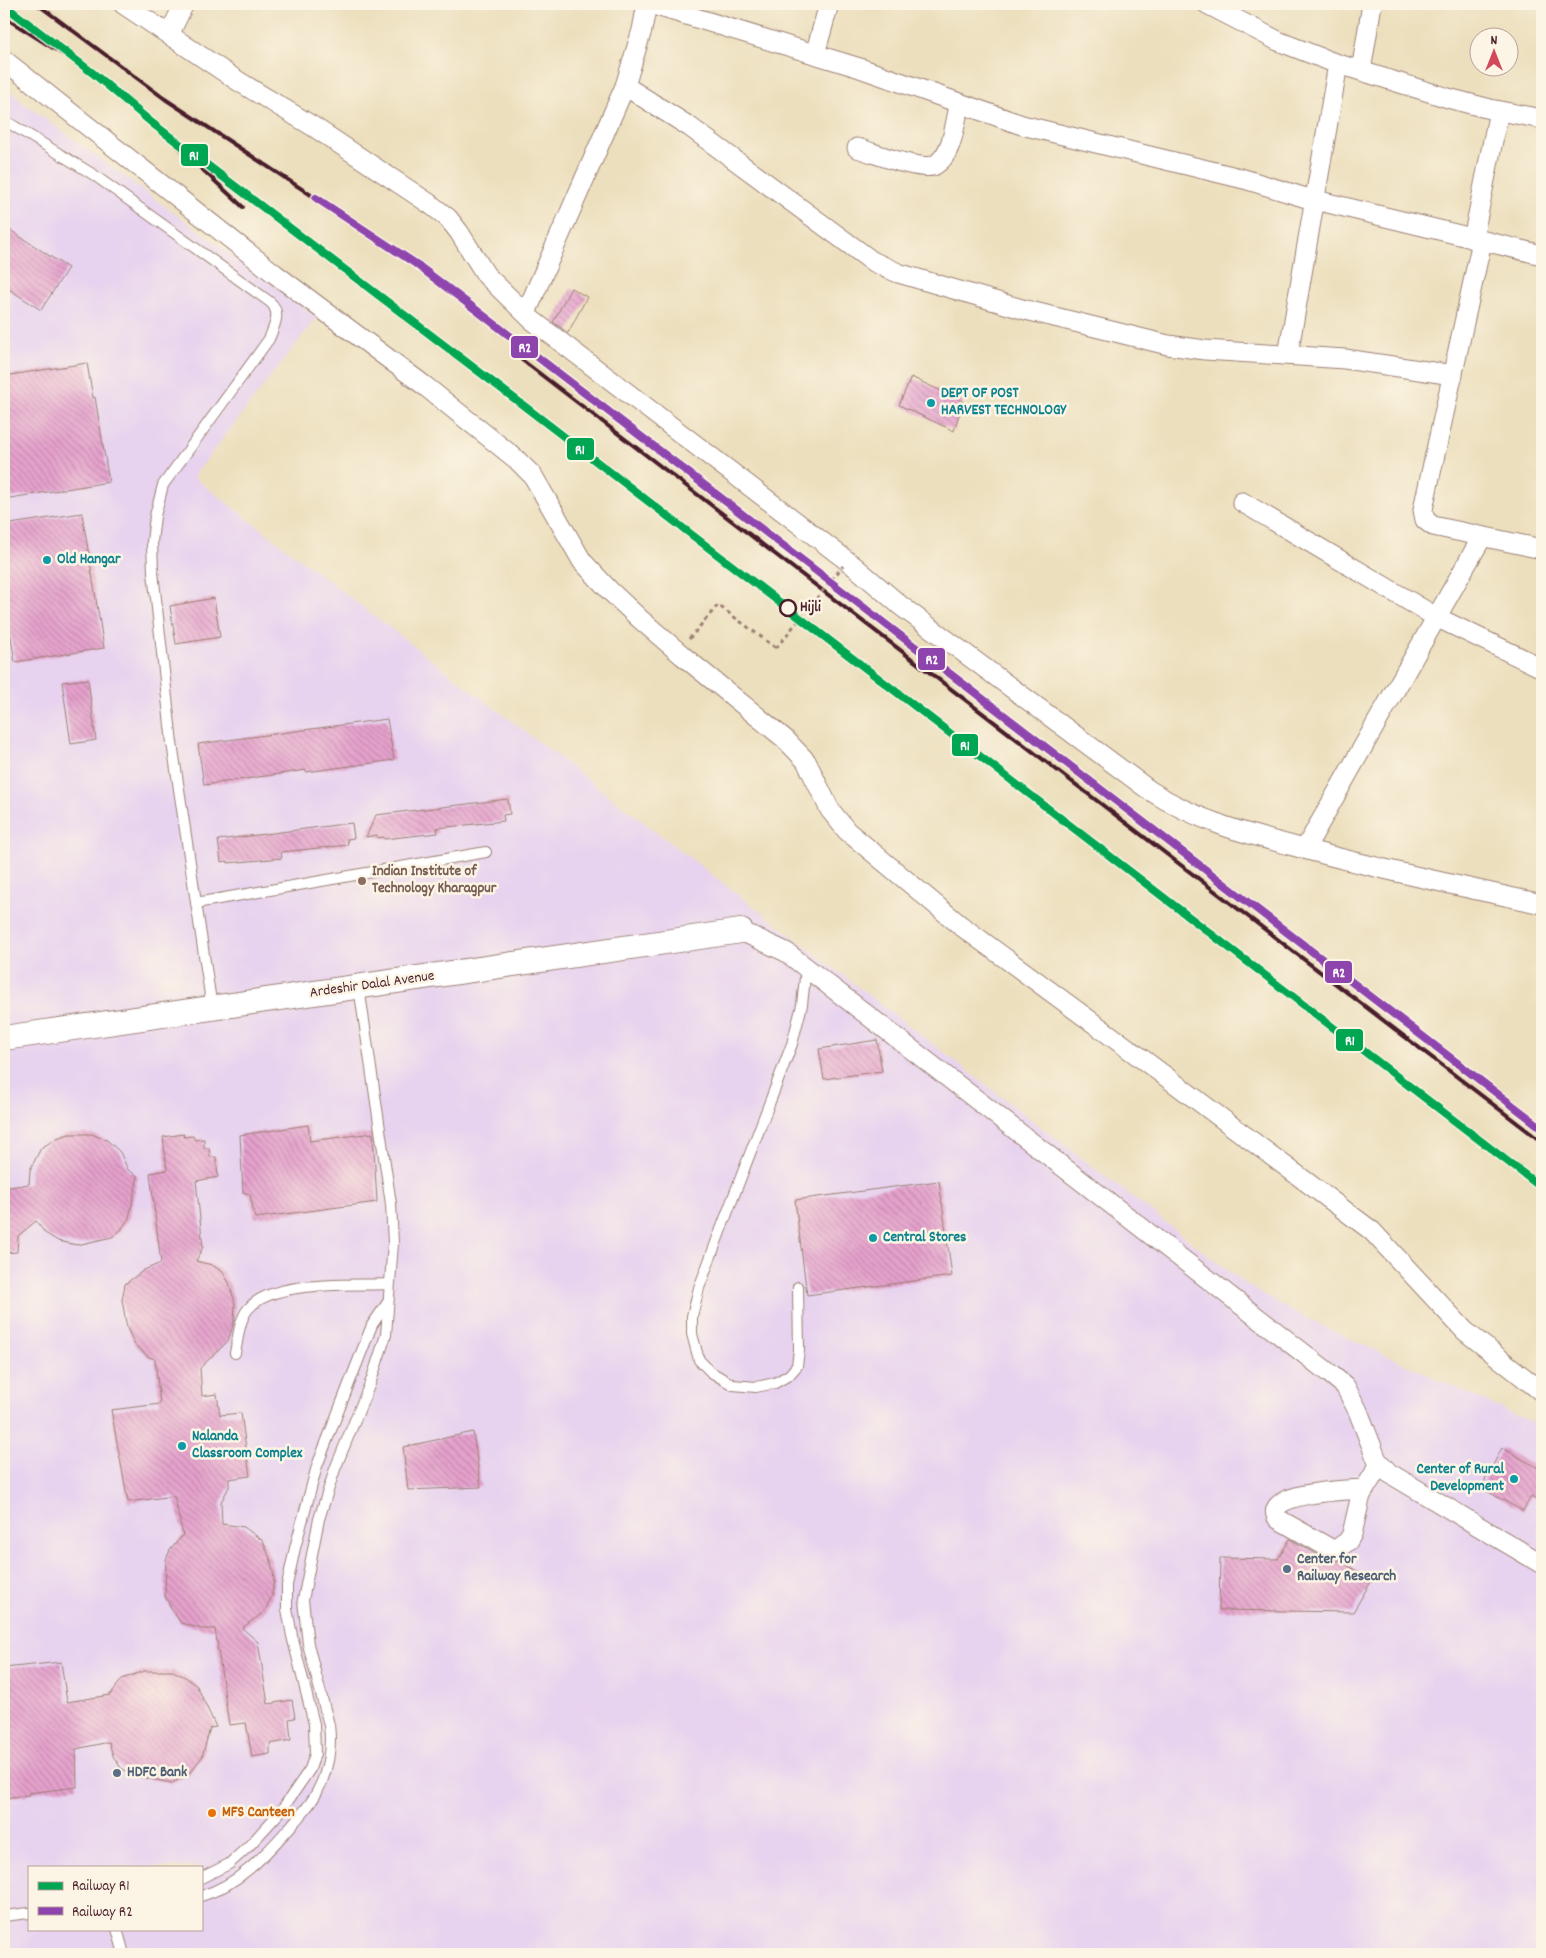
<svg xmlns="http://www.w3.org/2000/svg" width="1546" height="1958" font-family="Dekko,sans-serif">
<defs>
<pattern id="building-back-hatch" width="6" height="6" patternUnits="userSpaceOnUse" patternTransform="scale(1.25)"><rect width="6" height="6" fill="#e6a2cd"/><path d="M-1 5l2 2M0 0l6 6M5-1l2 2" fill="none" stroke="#bc83a7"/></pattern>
</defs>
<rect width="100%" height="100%" fill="#fcf5e5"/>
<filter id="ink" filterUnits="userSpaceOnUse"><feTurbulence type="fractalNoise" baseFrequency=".02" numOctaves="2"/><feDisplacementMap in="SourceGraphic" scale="10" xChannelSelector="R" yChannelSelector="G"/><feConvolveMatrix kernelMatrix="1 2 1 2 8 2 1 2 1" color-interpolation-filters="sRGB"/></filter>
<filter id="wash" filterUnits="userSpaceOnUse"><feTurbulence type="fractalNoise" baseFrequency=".0096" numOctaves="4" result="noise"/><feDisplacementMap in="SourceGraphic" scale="20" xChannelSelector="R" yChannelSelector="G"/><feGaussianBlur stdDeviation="1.12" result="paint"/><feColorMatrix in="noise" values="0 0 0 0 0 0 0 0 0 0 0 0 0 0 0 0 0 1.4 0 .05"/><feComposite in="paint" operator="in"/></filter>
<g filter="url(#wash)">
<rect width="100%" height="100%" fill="#ecdfbd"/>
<path fill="#e7d2ef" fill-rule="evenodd" d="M 4,83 L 22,102 L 317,317 L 193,477 L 1247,1285 L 1295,1313 L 1542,1428 L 1542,1954 L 4,1954 ZM 29,1867 L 201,1867 L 201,1929 L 29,1929 Z"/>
<g id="blocks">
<g fill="url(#building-back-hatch)">
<polygon points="10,230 68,268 41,310 4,286 4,239"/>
<polygon points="571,288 587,297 568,333 553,322"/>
<polygon points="87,363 93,398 95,397 109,482 4,499 4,376"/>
<polygon points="911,377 963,401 954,431 899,405"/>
<polygon points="82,513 104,648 15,662 4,595 4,525"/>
<polygon points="214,598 220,637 176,644 170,606"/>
<polygon points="88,679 96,740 71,744 62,682"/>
<polygon points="387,719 394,760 306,772 306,770 204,785 198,744"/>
<polygon points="508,799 510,814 503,815 504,821 437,828 438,833 384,839 384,837 377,838 377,835 366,837 376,815"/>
<polygon points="352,823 354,838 347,839 348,845 281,852 282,858 228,863 228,861 221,862 218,840"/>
<polygon points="877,1040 882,1071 824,1079 819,1049"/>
<polygon points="308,1125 310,1141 373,1133 377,1202 255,1218 250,1194 243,1192 240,1135"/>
<polygon points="69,1134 91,1134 107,1140 120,1152 128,1170 138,1176 129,1218 120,1231 112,1237 77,1245 58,1241 45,1233 36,1221 18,1236 17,1252 4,1253 4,1188 29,1184 30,1170 41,1148 57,1138"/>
<polygon points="184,1134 183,1137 193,1136 195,1140 204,1139 204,1148 209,1148 210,1157 216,1157 218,1177 196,1181 203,1247 196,1261 212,1265 223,1272 229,1283 235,1303 234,1322 228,1341 200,1368 202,1396 217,1394 220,1415 241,1413 250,1476 229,1479 229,1487 221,1502 222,1524 244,1527 263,1541 271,1561 274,1578 272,1596 264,1612 242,1628 258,1642 268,1704 292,1700 295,1718 289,1719 291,1740 270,1744 270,1754 252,1757 246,1723 229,1725 215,1629 202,1629 181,1623 172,1610 165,1596 166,1560 170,1550 183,1535 174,1496 128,1502 111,1410 160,1404 155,1359 149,1357 135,1345 127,1328 122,1300 125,1284 144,1270 161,1263 150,1173 167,1170 163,1137"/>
<polygon points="939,1181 952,1276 807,1295 795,1200"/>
<polygon points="473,1432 481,1487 408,1490 403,1447"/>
<polygon points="1502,1448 1542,1470 1542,1502 1531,1496 1523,1511 1481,1488"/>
<polygon points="1290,1539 1325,1559 1338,1560 1372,1580 1353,1612 1219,1610 1220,1558 1278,1559"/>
<polygon points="61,1662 67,1702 110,1695 122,1679 144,1671 173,1671 185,1677 197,1686 216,1727 210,1728 202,1757 188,1775 172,1783 134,1776 121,1768 113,1756 109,1742 76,1749 77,1787 28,1793 29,1795 4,1798 4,1668"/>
</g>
</g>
</g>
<g filter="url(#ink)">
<use href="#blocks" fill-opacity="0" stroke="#9b7f74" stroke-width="1"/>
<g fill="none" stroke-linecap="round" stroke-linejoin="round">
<defs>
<g id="service">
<path d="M 4,120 L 94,175 L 270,302 C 282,312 274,327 269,339 L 163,485 L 155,516 L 152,542 L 153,572 L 172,743 L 212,1008"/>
<polyline points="196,903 486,852"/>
<polyline points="798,1287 799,1350 797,1366 789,1375 775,1383 756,1387 733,1385 711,1372 699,1360 692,1334 692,1316 699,1288 723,1224 792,1044 802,1005 806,968"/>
<path d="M 235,1353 C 238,1339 239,1320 248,1309 C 273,1279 353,1286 389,1284"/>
<polyline points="201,1878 229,1864 250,1845 281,1811 310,1769 315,1754 314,1724 292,1636 287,1609 287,1585 295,1548 317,1466 372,1325 388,1302"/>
<path d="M 201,1896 C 239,1885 266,1854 291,1826 C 300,1815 311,1805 317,1792 C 328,1772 332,1747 329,1725 L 308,1644 L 303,1600 L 319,1519 L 335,1469 L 371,1381 L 386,1335 L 393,1243 L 391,1204 L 359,987"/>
<polyline points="4,1916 29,1913"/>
<polyline points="117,1929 124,1954"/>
</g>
<g id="minor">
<path d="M 123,4 L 238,81 L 314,127 L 430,204 L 448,218 L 459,232 L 486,275 L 532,320 L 854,566 L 901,606 L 1149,790 C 1200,823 1251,835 1308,850 C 1386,871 1464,887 1542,904"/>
<polyline points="650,4 860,68 1022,125 1244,179 1303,197 1542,255"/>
<polyline points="1207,4 1278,41 1332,62 1448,98 1490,109 1542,119"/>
<polyline points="169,35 184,4"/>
<polyline points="815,54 829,4"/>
<polyline points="4,60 275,274 425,386 516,459 533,476 582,561 609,590 640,619 683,656 785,739 806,761 830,810 847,831 960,925 1141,1058 1372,1231 1465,1331 1542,1392"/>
<polyline points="1361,71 1372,4"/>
<polyline points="625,86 690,127 872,261 898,273 1022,309 1168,345 1205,350 1345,359 1453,375"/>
<path d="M 857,148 C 875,153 916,170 933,166 C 936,165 940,161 942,159 C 954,145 955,120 960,103"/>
<polyline points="1473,239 1499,111"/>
<polyline points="1482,241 1425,500 1423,510 1425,520 1433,526 1542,549"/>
<polyline points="526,313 625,86 642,30 647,4"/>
<polyline points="1288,355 1338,64"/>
<polyline points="1242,502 1436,617 1542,668"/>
<polyline points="1305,849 1482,537"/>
<polyline points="741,931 786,952 1329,1373 1345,1386 1358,1411 1377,1460 1389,1473 1542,1564"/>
<path d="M 1365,1489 C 1350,1490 1259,1492 1278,1519 L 1331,1549 L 1337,1549 L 1348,1541 L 1352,1534 L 1361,1495 L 1380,1464"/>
</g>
<polyline id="tertiary" points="4,1038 741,931"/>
</defs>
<use href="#service" stroke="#9b7f74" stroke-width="12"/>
<use href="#minor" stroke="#9b7f74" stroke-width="21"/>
<use href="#tertiary" stroke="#9b7f74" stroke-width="26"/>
<polyline stroke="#9b7f74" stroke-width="3" stroke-dasharray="4 4" stroke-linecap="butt" points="689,639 718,605 776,648"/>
<use href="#service" stroke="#fff" stroke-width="10"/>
<use href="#minor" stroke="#fff" stroke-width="19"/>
<use href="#tertiary" stroke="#fff" stroke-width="24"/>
<g stroke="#4a1f2b" stroke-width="4">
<polyline points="37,4 165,99 416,264 711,489"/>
<polyline points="4,17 94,74"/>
<polyline points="152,123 243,207"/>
<polyline points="522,360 1542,1142"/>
</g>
<polyline stroke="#9b7f74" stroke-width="3" stroke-dasharray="4 4" stroke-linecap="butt" points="776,648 843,566"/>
<defs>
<polyline id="rail-1" points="4,5 94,74 152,123 515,399 1542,1188"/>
<polyline id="rail-2" points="316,198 416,264 458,296 1542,1128"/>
</defs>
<use href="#rail-1" stroke="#fcf5e5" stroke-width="11"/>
<use href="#rail-2" stroke="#fcf5e5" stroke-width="11"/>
<use href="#rail-1" stroke="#00a651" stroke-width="8"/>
<use href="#rail-2" stroke="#8e44ad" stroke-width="8"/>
</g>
</g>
<g fill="#0f9aa8" stroke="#fcf5e5" stroke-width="2">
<circle cx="931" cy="403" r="5"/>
<circle cx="47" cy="560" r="5"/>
<circle cx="873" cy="1238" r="5"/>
<circle cx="182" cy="1446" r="5"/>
<circle cx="1514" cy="1479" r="5"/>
</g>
<circle fill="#fcf5e5" stroke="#4a1f2b" stroke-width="2.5" cx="788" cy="608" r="8"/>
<circle fill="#8d6e63" stroke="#fcf5e5" stroke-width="2" cx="362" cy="881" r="5"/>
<g fill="#5c6f8a" stroke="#fcf5e5" stroke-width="2">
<circle cx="1287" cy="1569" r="5"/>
<circle cx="117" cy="1773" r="5"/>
</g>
<circle fill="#e8710a" stroke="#fcf5e5" stroke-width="2" cx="212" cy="1813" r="5"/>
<g text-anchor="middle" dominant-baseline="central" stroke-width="5" stroke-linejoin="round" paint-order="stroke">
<g font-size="15" font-weight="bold" fill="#0d838f" stroke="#fcf5e5" text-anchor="start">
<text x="941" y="394">DEPT OF POST<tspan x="941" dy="17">HARVEST TECHNOLOGY</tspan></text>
<text x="57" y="560">Old Hangar</text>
<text x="883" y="1238">Central Stores</text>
<text x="192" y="1437">Nalanda<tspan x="192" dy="17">Classroom Complex</tspan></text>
<text x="1504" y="1470" text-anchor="end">Center of Rural<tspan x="1504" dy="17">Development</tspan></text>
</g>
<g font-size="15" font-weight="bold" fill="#4a1f2b" stroke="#fcf5e5" text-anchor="start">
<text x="800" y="608">Hijli</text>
</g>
<g font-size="15" font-weight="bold" fill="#785e54" stroke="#fcf5e5" text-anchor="start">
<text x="372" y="872">Indian Institute of<tspan x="372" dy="17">Technology Kharagpur</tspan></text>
</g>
<g font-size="15" fill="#4a1f2b" stroke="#fcf5e5">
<text transform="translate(372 985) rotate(-8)">Ardeshir Dalal Avenue</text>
</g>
<g font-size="15" font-weight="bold" fill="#4e5e75" stroke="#fcf5e5" text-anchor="start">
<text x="1297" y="1560">Center for<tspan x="1297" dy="17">Railway Research</tspan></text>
<text x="127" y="1773">HDFC Bank</text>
</g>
<g font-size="15" font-weight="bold" fill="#c56008" stroke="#fcf5e5" text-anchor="start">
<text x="222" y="1813">MFS Canteen</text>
</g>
</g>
<g stroke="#fcf5e5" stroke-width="2">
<rect x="180" y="143" width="29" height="24" rx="5" fill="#00a651"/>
<rect x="510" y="335" width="29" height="24" rx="5" fill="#8e44ad"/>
<rect x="566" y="437" width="29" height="24" rx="5" fill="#00a651"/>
<rect x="917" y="647" width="29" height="24" rx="5" fill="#8e44ad"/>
<rect x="951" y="733" width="28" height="24" rx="5" fill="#00a651"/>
<rect x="1324" y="960" width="29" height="24" rx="5" fill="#8e44ad"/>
<rect x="1335" y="1028" width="29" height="24" rx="5" fill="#00a651"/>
</g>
<g font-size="14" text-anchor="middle" font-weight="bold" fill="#fff">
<text x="194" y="160">R1</text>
<text x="525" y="352">R2</text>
<text x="580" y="454">R1</text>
<text x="932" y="664">R2</text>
<text x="965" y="750">R1</text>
<text x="1339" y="977">R2</text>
<text x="1350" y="1045">R1</text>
</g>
<rect width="1546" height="1958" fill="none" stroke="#fcf5e5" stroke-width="20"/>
<rect x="28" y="1866" width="175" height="65" fill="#fcf5e5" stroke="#b59f9b"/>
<rect x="38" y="1882" width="25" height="8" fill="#00a651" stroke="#b59f9b"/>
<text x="72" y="1890" font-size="15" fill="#4a1f2b">Railway R1</text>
<rect x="38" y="1907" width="25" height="8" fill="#8e44ad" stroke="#b59f9b"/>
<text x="72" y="1916" font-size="15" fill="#4a1f2b">Railway R2</text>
<g transform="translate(1494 52)"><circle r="24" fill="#fcf5e5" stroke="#b59f9b"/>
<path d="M0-4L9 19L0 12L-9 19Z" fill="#d1495b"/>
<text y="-8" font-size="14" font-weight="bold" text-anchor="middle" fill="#4a1f2b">N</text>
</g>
</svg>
